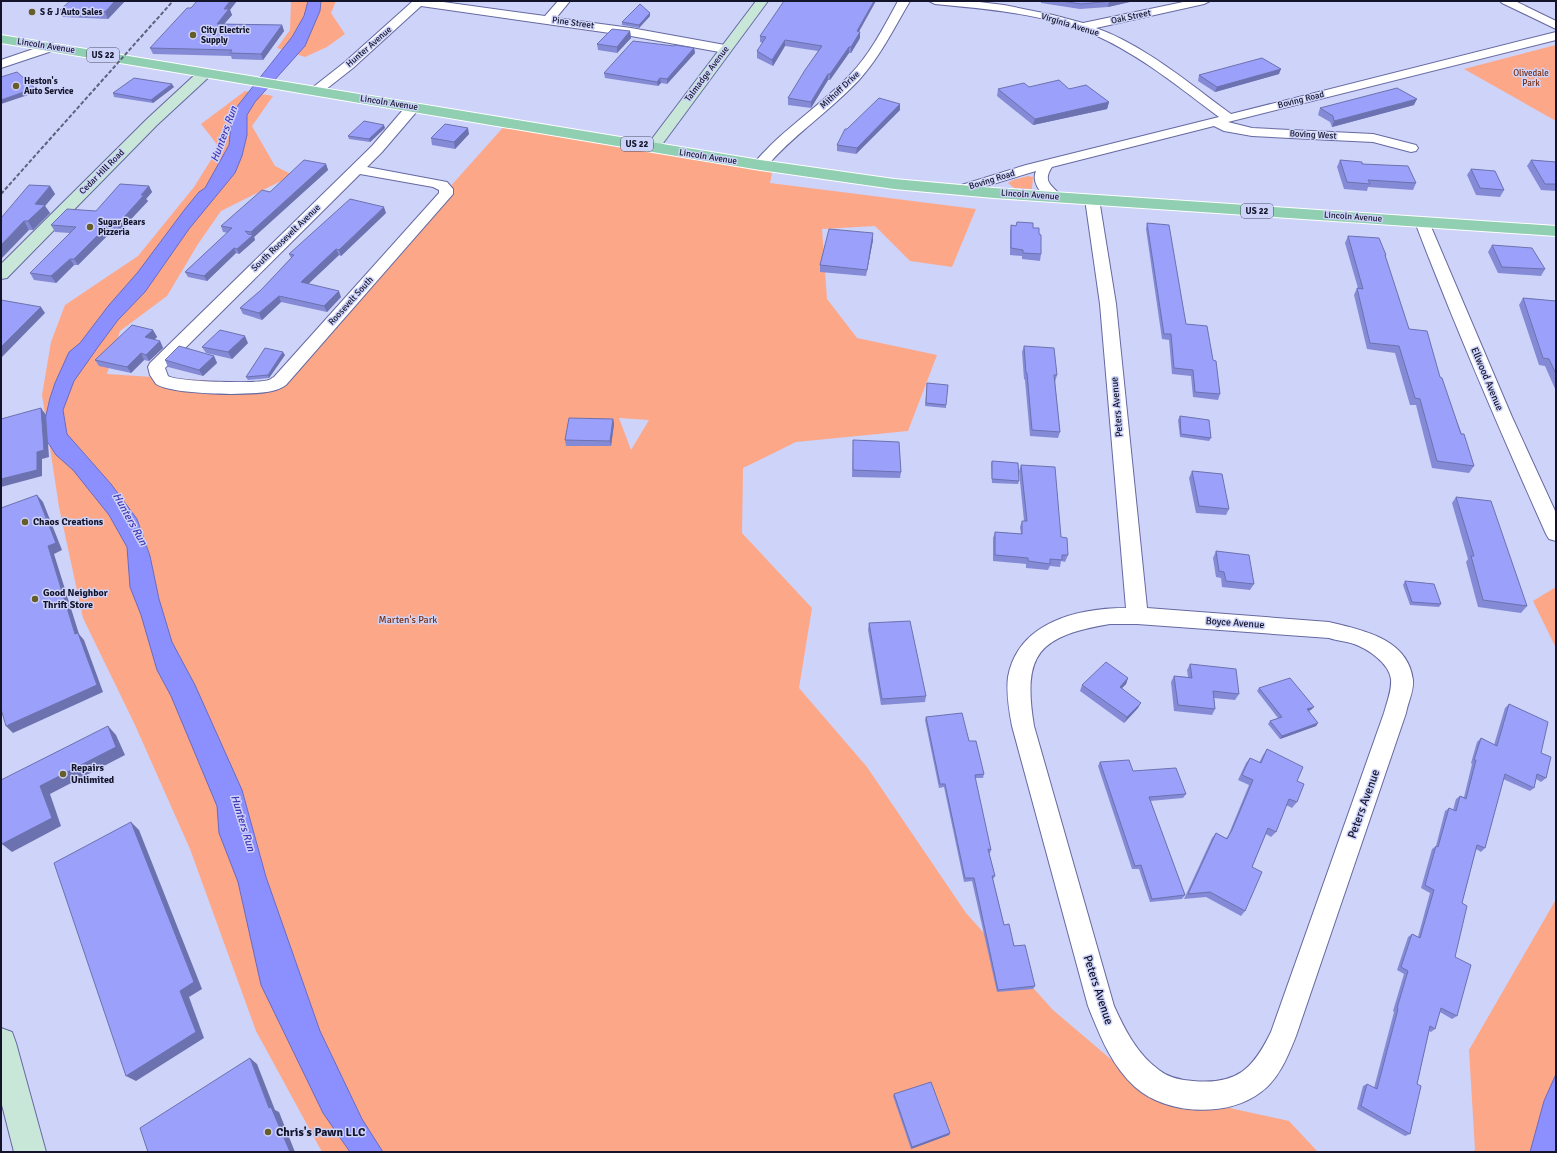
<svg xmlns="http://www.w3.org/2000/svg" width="1557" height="1153" font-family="Signika,sans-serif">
<rect width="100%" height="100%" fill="#ced3f9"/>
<g fill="#fda789" fill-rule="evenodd">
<polygon points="291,1 336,1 331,13 345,34 327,47 305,57 277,48 290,30"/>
<polygon points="1556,45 1556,121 1464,69"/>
<path d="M 245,91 L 273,96 L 252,126 L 275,166 L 293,175 L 221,211 L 198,244 L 167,296 L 120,331 L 107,374 L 273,385 L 507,123 L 773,167 L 770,183 L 976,209 L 952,267 L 910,261 L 875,226 L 822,229 L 827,299 L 857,338 L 937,355 L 908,431 L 796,442 L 743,468 L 742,533 L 812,608 L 799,688 L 867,767 L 966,913 L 1053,1010 L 1147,1090 L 1289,1121 L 1318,1152 L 322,1152 L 256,1031 L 190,849 L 135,725 L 83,618 L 59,507 L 42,395 L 51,342 L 65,305 L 138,256 L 194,187 L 219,147 L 201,124 ZM 619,418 L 649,420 L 631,450 Z"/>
<polygon points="1028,176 1033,177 1032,189 1014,188 1008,183 1013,180"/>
<polygon points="1556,587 1556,648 1533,601"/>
<polygon points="1556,891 1556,1152 1471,1152 1475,1150 1469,1050 1555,901"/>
</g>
<g fill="#8c90ff" stroke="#686bbf">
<polygon points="308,1 321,1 320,11 305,46 255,102 247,115 247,135 242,156 235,173 189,229 145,292 118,320 98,347 74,381 63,410 67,434 111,484 137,519 150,556 159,599 172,642 195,685 242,790 266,877 320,1031 362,1119 383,1152 350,1152 323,1113 261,985 238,882 219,833 217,806 171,696 157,670 141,615 130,587 127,547 109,515 73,470 56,455 45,438 44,424 50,398 55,383 69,352 80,343 109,305 138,272 185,209 199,192 205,188 229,145 232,113 292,37 304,16"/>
<polygon points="1556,1074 1556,1152 1530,1152 1544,1101"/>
</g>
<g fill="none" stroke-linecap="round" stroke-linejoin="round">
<defs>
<g id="street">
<polygon points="413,1 436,1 545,16 558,1 570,1 556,18 631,28 725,45 729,46 731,49 729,52 725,53 631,36 421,6 353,68 320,94 312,94 310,91 312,88 345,62"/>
<path d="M 898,1 L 910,1 C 894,28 880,57 859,80 C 829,112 793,135 765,168 L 760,169 L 755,168 L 753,165 L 755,162 C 783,129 820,106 850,75 C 870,54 884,27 898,1 Z"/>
<path d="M 929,1 L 971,1 L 1004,5 L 1053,15 L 1083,23 L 1188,1 L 1210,1 L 1204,4 L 1096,28 C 1144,45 1190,84 1231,114 L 1556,32 L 1556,40 L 1228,122 L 1252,128 L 1373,134 L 1416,145 L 1418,148 L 1416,151 L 1411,152 L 1373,142 L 1252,136 L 1224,131 L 1214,126 L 1052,167 C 1041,183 1054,186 1062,197 L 1060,200 C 1046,203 1030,184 1036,171 L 960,194 L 955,193 L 953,190 L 955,187 L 1026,165 L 1219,117 C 1180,88 1140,55 1095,35 C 1046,14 988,9 935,4 Z"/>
<polygon points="1500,1 1515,1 1556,21 1556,29 1502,3"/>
<polygon points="51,43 55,44 57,47 55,50 1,68 1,60"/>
<path d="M 413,103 L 418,104 L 419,107 L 418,110 L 382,152 L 367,167 L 447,182 L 453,189 L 453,194 L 286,385 C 282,388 277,390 272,391 C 251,396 173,395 156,384 L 150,375 L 148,367 L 150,363 L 372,146 L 408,104 ZM 360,174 L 433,187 L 439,190 L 439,193 L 274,377 C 273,377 270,380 269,380 C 257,384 177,382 168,376 L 165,368 Z"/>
<path d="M 1092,195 L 1097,196 L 1099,199 L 1116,304 L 1147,608 L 1329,622 C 1361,630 1408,638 1413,680 C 1414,691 1408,702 1406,713 L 1296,1036 C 1288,1056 1279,1079 1261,1092 C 1228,1118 1166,1115 1135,1087 C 1111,1065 1100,1036 1088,1006 L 1012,726 C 1009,710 1006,693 1008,677 C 1018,622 1078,608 1126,608 L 1100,304 L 1085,199 L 1087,196 ZM 1110,624 L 1137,624 L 1329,638 C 1337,641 1346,641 1354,644 C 1368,649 1389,663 1391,679 C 1392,690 1387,702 1384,713 L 1271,1032 C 1253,1069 1237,1085 1193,1081 C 1181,1080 1169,1078 1159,1070 C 1137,1054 1125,1030 1114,1006 L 1034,726 C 1022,653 1039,636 1110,624 Z"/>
<path d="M 1422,218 L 1427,219 L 1429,222 L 1512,417 L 1556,513 L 1556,541 L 1549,539 L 1546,534 C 1500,431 1455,327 1415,222 L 1417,219 Z"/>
</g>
<g id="secondary">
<polygon points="756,1 768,1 658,150 653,151 648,150 646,147 648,144"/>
<polygon points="205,69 210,70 212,73 210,76 157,125 7,278 1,279 1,264 147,119 200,70"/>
<polygon points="1,1028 12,1032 16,1043 46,1152 14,1152 1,1101"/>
</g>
<polygon id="primary" points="1,35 760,160 894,179 994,188 1556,226 1556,236 994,198 894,189 760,170 1,43"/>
</defs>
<use href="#street" stroke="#6569a1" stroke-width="2"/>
<use href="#secondary" stroke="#6569a1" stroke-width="2"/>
<use href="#primary" stroke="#fff" stroke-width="2"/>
<use href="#street" fill="#fff" fill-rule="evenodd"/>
<use href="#secondary" fill="#c8e7d8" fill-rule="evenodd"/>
<use href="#primary" fill="#90cfb1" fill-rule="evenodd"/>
<polyline stroke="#5f617e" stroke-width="2" stroke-dasharray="4 2" stroke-linecap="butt" points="1,194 173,1"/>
</g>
<g fill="#858ad7">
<polygon points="125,1 108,19 63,17 60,10"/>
<polygon points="1035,1 1134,1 1108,7 1080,9 1041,3 1041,2"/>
<polygon points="230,10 232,15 224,24 282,25 284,31 263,60 232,59 231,56 153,54 150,48"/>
<polygon points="650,13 650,16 639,28 622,25 622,22"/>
<polygon points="630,31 631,38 617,53 598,50 597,44"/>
<polygon points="860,32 860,38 851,53 849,53 830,80 828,80 811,108 788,105 788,98 818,51 785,46 773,66 757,58 757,51 763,43 760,42 760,36"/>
<polygon points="674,46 694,48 695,53 667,84 661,83 658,86 605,78 604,73"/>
<polygon points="1279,74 1215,92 1198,81 1199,75"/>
<polygon points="174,87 153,103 114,97 113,93"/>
<polygon points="1029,87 1069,89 1109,102 1107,109 1033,125 997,96 998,89"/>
<polygon points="1414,105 1332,127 1330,122 1318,115 1320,108"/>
<polygon points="900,110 856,154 837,151 837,145 847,129"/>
<polygon points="385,128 370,142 349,139 348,136"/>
<polygon points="469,134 455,149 432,145 431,138"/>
<polygon points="1340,160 1362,164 1416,183 1413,190 1368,187 1367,191 1344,189 1337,167"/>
<polygon points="1531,160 1556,162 1556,191 1541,190 1527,166"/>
<polygon points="326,164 328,170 254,237 255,240 239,254 236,253 207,281 188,277 185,272 228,233 223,232 221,226 270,192"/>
<polygon points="1471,169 1504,190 1500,197 1476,195 1467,175"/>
<polygon points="50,186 55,194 45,206 50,213 33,230 29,230 1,218"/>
<polygon points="149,186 152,192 146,199 148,201 120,231 112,231 78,265 74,265 56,283 34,280 30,273 70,233 55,232 51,225 96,211"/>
<polygon points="386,213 341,256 339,255 308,284 341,297 327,312 281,302 262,320 243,314 240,308 261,290 291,258 289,254"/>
<polygon points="1017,222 1033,228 1041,254 1040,261 1022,259 1022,256 1010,255 1010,232 1011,225 1016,226"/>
<polygon points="1147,223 1186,324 1213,360 1220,394 1218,400 1193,397 1191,376 1172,374 1169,340 1162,339 1146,229"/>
<polygon points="1348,236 1386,255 1385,258 1409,329 1440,377 1474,466 1469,473 1432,468 1416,405 1410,405 1395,353 1367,349 1354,295 1357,288 1358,288 1345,243"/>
<polygon points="873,240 866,276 820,272 820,265"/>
<polygon points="1492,245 1545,269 1541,276 1498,273 1488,252"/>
<polygon points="1523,298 1556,301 1556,391 1545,366 1539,365 1519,305"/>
<polygon points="153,330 157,337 154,340 160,341 163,348 149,361 144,360 131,373 99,366 95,360"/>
<polygon points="248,343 232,359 206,353 202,347"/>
<polygon points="1024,346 1057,375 1055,382 1060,432 1058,438 1030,436 1025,380 1024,379 1022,352"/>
<polygon points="285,355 269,378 248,380 246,377"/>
<polygon points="214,356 217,363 203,376 168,367 165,360"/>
<polygon points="927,383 946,405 946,408 925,406"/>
<polygon points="1180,416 1211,438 1209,441 1180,437 1178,420"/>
<polygon points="613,419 614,424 611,446 566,446 565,440"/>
<polygon points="853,440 901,472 900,478 852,477"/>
<polygon points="992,461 1019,481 1018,484 992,483 991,464"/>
<polygon points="1021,465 1061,537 1068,555 1065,562 1061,561 1060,567 1050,566 1048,570 1026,568 1026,564 993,561 993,538 995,532 1021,534 1020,527 1022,521 1024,521 1019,471"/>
<polygon points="1192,471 1229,509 1226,515 1196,513 1189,478"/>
<polygon points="1456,497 1527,606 1521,613 1478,607 1466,562 1468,559 1452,503"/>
<polygon points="1216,551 1254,584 1250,590 1222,587 1221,578 1216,577 1213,558"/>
<polygon points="1405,581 1441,604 1439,607 1410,605 1403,585"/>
<polygon points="869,623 926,696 925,702 881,705 868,630"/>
<polygon points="1190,664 1239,694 1235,700 1214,698 1215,709 1212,715 1174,711 1171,682 1174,676 1188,677 1187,670"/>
<polygon points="1128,678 1126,684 1122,688 1138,708 1124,723 1080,691 1082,685"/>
<polygon points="1259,688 1311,710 1309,710 1316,726 1280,739 1268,724 1270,721 1278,718 1257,691"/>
<polygon points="1509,704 1541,753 1546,778 1541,782 1536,779 1534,788 1530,791 1503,779 1485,848 1481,852 1476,849 1462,903 1455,957 1457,1016 1452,1019 1440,1012 1435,1029 1431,1032 1429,1031 1417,1084 1410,1134 1405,1136 1357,1109 1363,1086 1367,1084 1374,1088 1394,1012 1393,1011 1404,974 1397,970 1408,937 1412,934 1418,937 1430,893 1421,888 1432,849 1436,846 1445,811 1449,808 1453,810 1456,799 1460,796 1464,797 1472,764 1471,763 1477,742 1481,738 1494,745 1505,708"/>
<polygon points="926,717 969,741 984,774 983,778 975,778 991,850 990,853 989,853 995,876 993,879 1004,925 1035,986 1033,989 997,992 972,881 964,882 944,787 939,788 925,720"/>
<polygon points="1267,749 1297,781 1297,802 1292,808 1286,805 1276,832 1271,837 1266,834 1252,867 1245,911 1241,916 1206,897 1184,899 1212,838 1216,833 1226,838 1228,836 1249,785 1238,780 1246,763 1250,758 1259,763 1263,755"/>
<polygon points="1100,762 1133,771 1186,794 1183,798 1150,801 1185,895 1182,899 1150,902 1139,869 1132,869 1098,766"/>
<polygon points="894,1094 950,1133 949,1135 911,1149 893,1096"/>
</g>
<g fill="#6c71af">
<polygon points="115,1 125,1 108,19 105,12"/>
<polygon points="230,1 237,1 230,10 232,15 219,30 217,24 224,9"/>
<polygon points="874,1 876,1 856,37 857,31"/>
<polygon points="1112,1 1134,1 1108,7 1109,2"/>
<polygon points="650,13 650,16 639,28 639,25"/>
<polygon points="282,25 284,31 263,60 261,54"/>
<polygon points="630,31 631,38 617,53 617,47"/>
<polygon points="860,32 860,38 851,53 851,47"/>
<polygon points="785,40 785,46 773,66 772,60"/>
<polygon points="849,47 849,53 830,80 830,74"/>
<polygon points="694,48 695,53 667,84 667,79"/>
<polygon points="1281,69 1279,74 1215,92 1217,87"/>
<polygon points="828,74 828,80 811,108 811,102"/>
<polygon points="660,78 661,83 658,86 657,82"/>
<polygon points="172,84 174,87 153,103 151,100"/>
<polygon points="35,88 37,92 1,104 1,100"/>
<polygon points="1417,99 1414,105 1332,127 1334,121"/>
<polygon points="1109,102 1107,109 1033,125 1035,119"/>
<polygon points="900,104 900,110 856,154 857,148"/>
<polygon points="384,125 385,128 370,142 369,139"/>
<polygon points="468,128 469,134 455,149 454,142"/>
<polygon points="326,164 328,170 254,237 255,240 239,254 237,249 252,235 251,232"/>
<polygon points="50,186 55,194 45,206 50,213 33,230 28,221 35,204"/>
<polygon points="149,186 152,192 146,199 148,201 120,231 117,225"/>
<polygon points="384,207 386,213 341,256 339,250"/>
<polygon points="24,221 29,230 1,259 1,245"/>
<polygon points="109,224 112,231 78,265 74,259"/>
<polygon points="873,233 873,240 866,276 867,270"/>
<polygon points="234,248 236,253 207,281 204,276"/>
<polygon points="336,249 339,255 303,289 301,282"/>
<polygon points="70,259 74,265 56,283 51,276"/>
<polygon points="339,291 341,297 327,312 324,306"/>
<polygon points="279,296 281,302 262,320 259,313"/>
<polygon points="41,307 45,313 1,358 1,347"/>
<polygon points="153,330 157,337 149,344 145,337"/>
<polygon points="245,336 248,343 232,359 228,352"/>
<polygon points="160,341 163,348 149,361 146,355"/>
<polygon points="283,352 285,355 269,378 268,375"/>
<polygon points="141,353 144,360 131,373 127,367"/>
<polygon points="214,356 217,363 203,376 199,370"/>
<polygon points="41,408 46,415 49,457 42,459 42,476 1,487 1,479 37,452"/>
<polygon points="613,419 614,424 611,446 610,441"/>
<polygon points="37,495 43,502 62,550 54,554 79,634 84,640 103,692 13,733 6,726 75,634 48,546"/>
<polygon points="1128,678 1126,684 1117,693 1120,687"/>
<polygon points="1141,703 1138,708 1124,723 1127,717"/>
<polygon points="1314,707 1311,710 1305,712 1307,709"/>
<polygon points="1318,723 1316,726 1280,739 1282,736"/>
<polygon points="108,726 116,735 125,755 50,794 61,826 12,852 2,844 40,786"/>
<polygon points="131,822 139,830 202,989 189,997 204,1038 136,1081 126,1076 180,991"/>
<polygon points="250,1058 257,1064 275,1110 279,1112 295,1152 290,1152 269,1108"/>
<polygon points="950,1133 949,1135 911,1149 912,1147"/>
</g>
<g fill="#9ba1fa" stroke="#6c71af">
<polygon points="70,1 115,1 105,12 60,10"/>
<polygon points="197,1 230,1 224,9 229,9 217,24 282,25 261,54 230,53 232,50 150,48 187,8 191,8"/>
<polygon points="784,1 874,1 857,31 860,32 851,47 849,47 830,74 828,74 811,102 788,98 805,70 822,46 785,40 772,60 757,51 766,37 760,36"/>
<polygon points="1061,1 1112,1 1081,4"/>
<polygon points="640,4 650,13 639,25 622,22"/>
<polygon points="612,29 630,31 617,47 597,44"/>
<polygon points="633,41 674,46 675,45 694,48 667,79 660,78 657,82 604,73"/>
<polygon points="1262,58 1281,69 1217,87 1199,75"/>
<polygon points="17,72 35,88 1,100 1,77"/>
<polygon points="134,78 172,84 151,100 113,93"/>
<polygon points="1059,80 1069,89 1086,85 1109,102 1035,119 998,89 1024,83 1029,87"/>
<polygon points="1397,88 1417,99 1334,121 1333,116 1320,108"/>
<polygon points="879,98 900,104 857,148 837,145 845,129 847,129"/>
<polygon points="364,121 384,125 369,139 348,136"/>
<polygon points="445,124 468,128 454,142 431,138"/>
<polygon points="304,160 326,164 251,232 245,231 248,234 253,235 237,249 234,248 204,276 185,272 232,228 221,226 262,190 270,192"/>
<polygon points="1340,160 1362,162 1362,164 1408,166 1416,183 1368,180 1370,184 1347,182"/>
<polygon points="1531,160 1556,162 1556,184 1545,184"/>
<polygon points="1471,169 1495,171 1504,190 1480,188"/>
<polygon points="120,184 149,186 141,195 144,195 117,225 109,224 74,259 70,259 51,276 30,273 76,227 51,225 67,209 96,211"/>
<polygon points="29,185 50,186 35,204 45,205 28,221 24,221 1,245 1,218"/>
<polygon points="350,199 384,207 339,250 336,249 301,282 339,291 324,306 279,296 259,313 240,308 261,290 294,255 289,254"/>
<polygon points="1017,222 1033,223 1033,228 1039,228 1039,234 1041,235 1041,254 1023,253 1023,250 1011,248 1011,225 1016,226"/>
<polygon points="1147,223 1169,225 1186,324 1207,326 1213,360 1216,361 1220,394 1195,392 1193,370 1174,368 1171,334 1164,334"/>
<polygon points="829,229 873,233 867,270 820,265"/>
<polygon points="1348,236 1379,238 1386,255 1385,255 1409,329 1427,331 1440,377 1442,378 1461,434 1464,434 1474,466 1437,461 1420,399 1415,398 1399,346 1370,343 1357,288 1363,289"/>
<polygon points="1492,245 1532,248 1545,269 1502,267"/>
<polygon points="1523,298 1556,301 1556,374 1549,359 1543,358"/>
<polygon points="1,300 41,307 1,347"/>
<polygon points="132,325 153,330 145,337 160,341 146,355 141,353 127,367 95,360"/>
<polygon points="220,330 245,336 228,352 202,347"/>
<polygon points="179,346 214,356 199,370 165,360"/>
<polygon points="1024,346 1054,348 1057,375 1054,375 1060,432 1032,430 1027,373 1026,373"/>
<polygon points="265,348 283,352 268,375 246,377"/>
<polygon points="927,383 948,385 946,405 926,403"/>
<polygon points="41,408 44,450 37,452 37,470 1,479 1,419"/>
<polygon points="1180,416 1209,420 1211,438 1181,434"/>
<polygon points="569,418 613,419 610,441 565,440"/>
<polygon points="853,440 899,442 901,472 853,470"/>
<polygon points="992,461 1018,463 1019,481 992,479"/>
<polygon points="1021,465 1055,467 1061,537 1067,538 1068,555 1062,555 1062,560 1050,559 1050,564 1028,561 1028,558 995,555 995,532 1022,534 1022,521 1027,521"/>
<polygon points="1192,471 1222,474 1229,509 1199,506"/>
<polygon points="37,495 56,543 48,546 75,634 78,633 97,685 6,726 1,709 1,508"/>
<polygon points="1456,497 1491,501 1527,606 1483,600 1471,556 1474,556"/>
<polygon points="1216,551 1249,555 1254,584 1226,581 1224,572 1219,571"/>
<polygon points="1405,581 1434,584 1441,604 1412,602"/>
<polygon points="910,621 926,696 882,699 869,623"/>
<polygon points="1106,662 1128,678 1120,687 1141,703 1127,717 1082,685"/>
<polygon points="1190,664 1236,669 1239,694 1213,691 1215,709 1178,705 1174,676 1192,678"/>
<polygon points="1290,678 1314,707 1307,709 1318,723 1282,736 1270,721 1282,717 1259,688"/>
<polygon points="1509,704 1548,722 1541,753 1551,757 1546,778 1537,774 1534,788 1505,774 1485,848 1477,845 1462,903 1467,906 1455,957 1471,965 1457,1016 1441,1008 1435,1029 1430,1026 1417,1084 1421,1086 1410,1134 1361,1106 1367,1084 1377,1089 1398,1009 1397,1008 1408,971 1401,967 1412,934 1420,938 1434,890 1425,885 1436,846 1438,847 1449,808 1456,811 1460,796 1466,799 1476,760 1474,760 1481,738 1497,746"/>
<polygon points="962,713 969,741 976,741 984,774 975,775 976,781 991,850 988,849 995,876 992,876 1004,925 1009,924 1014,946 1025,945 1035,986 998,990 974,878 965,878 945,784 940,784 926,717"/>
<polygon points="108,726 116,747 40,786 52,818 2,844 1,843 1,780"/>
<polygon points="1267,749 1303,767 1297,781 1304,784 1297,802 1289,799 1276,832 1268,828 1252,867 1262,872 1245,911 1210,892 1188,894 1216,833 1227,839 1232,830 1253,780 1242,775 1250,758 1261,763"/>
<polygon points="1129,760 1133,771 1176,768 1186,794 1149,797 1185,895 1152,899 1141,865 1135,866 1100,762"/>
<polygon points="131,822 194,982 180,991 196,1032 126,1076 54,863"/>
<polygon points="250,1058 269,1108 271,1107 290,1152 148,1152 140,1128"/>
<polygon points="931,1082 950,1133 912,1147 894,1094"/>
</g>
<g fill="#665d29" stroke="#ced3f9" stroke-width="1.5">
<circle cx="32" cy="12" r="4"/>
<circle cx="193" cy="35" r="4"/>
<circle cx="16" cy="86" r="4"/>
<circle cx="90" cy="227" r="4"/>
<circle cx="25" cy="522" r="4"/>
<circle cx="35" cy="599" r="4"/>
<circle cx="63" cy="774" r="4"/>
<circle cx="268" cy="1132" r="4"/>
</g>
<g text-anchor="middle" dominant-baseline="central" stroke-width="3" stroke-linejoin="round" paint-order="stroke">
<g font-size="9" font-weight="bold" fill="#13142a" stroke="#ced3f9" text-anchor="start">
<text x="40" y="12">S &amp; J Auto Sales</text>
<text x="201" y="30">City Electric<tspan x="201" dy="10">Supply</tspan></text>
<text x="24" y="81">Heston's<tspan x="24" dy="10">Auto Service</tspan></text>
<text x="98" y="222">Sugar Bears<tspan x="98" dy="10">Pizzeria</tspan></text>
</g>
<g font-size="9" fill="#13142a" stroke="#ced3f9">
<text transform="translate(1131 17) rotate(-12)">Oak Street</text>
<text transform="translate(573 23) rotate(8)">Pine Street</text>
<text transform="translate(1070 25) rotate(17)">Virginia Avenue</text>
<text transform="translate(46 46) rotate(9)">Lincoln Avenue</text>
<text transform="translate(369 47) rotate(-41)">Hunter Avenue</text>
<text transform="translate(707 74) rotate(-53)">Talmadge Avenue</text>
<text transform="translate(840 90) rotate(-43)">Mithoff Drive</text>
<text transform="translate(1301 100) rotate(-14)">Boving Road</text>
<text transform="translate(389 103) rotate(9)">Lincoln Avenue</text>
<text transform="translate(1313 135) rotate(3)">Boving West</text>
<text transform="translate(708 157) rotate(9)">Lincoln Avenue</text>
<text transform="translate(102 172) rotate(-45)">Cedar Hill Road</text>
<text transform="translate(992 180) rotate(-17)">Boving Road</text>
<text transform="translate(1030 195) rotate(4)">Lincoln Avenue</text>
<text transform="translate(1353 217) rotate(4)">Lincoln Avenue</text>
<text transform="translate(286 238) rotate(-44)">South Roosevelt Avenue</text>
<text transform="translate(351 301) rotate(-48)">Roosevelt South</text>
</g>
<g fill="#ced3f9" stroke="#4b4d68" stroke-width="1">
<rect x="87" y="48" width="32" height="14" rx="3"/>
<rect x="621" y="137" width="32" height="14" rx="3"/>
<rect x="1241" y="204" width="32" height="14" rx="3"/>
</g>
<g font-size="9" font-weight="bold" fill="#13142a">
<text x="103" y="55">US 22</text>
<text x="637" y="144">US 22</text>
<text x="1257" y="211">US 22</text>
</g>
<g font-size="9" fill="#792c0e" stroke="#ced3f9">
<text x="1531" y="73">Olivedale<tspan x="1531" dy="10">Park</tspan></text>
</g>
<g font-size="10" fill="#13142a" stroke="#ced3f9">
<text transform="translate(1487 379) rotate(67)">Ellwood Avenue</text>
<text transform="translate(1117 407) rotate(-95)">Peters Avenue</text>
<text transform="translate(1235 623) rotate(4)">Boyce Avenue</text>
</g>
<g font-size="10" font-weight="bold" fill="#13142a" stroke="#ced3f9" text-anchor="start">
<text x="33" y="522">Chaos Creations</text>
<text x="43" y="593">Good Neighbor<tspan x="43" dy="12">Thrift Store</tspan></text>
<text x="71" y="768">Repairs<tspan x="71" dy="12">Unlimited</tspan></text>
</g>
<g font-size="10" fill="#792c0e" stroke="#ced3f9">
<text x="408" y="620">Marten's Park</text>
</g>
<g font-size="11" font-style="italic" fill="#4234b3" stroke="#ced3f9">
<text transform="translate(224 134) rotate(-70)">Hunters Run</text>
<text transform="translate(130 519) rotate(61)">Hunters Run</text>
<text transform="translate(243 823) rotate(73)">Hunters Run</text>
</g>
<g font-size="12" fill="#13142a" stroke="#ced3f9">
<text transform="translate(1364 804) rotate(-70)">Peters Avenue</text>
<text transform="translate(1098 990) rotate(72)">Peters Avenue</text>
</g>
<g font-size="12" font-weight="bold" fill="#13142a" stroke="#ced3f9" text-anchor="start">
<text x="276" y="1132">Chris's Pawn LLC</text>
</g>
</g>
<rect width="1557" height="1153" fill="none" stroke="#13142a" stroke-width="4"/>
</svg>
